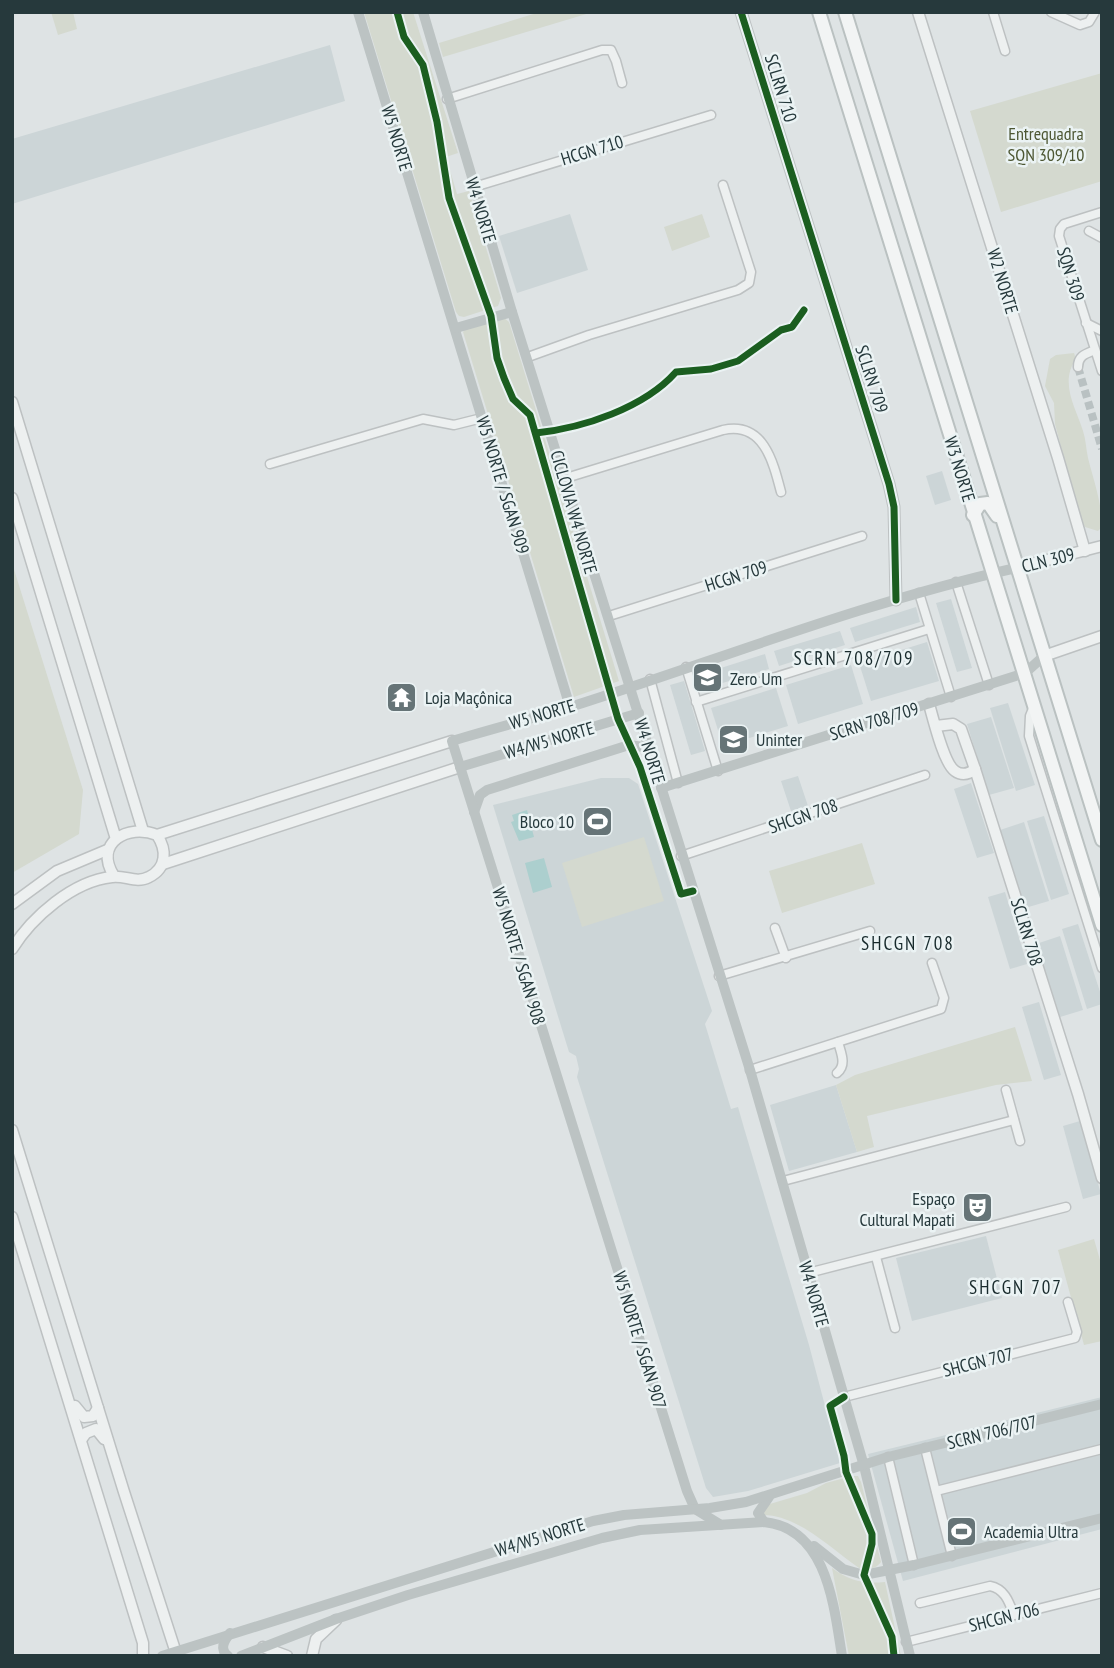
<svg xmlns="http://www.w3.org/2000/svg" width="1114" height="1668" font-family="'PT Sans Narrow',sans-serif">
<rect width="100%" height="100%" fill="#dee3e4"/>
<g fill="#ccd5d7">
<polygon points="330,45 345,101 12,204 12,139"/>
<polygon points="570,214 588,270 517,293 499,236"/>
<polygon points="942,471 951,500 935,505 926,476"/>
<polygon points="951,599 972,668 957,672 936,603"/>
<polygon points="916,607 920,622 855,642 850,628"/>
<polygon points="840,631 845,645 779,666 774,651"/>
<polygon points="927,642 939,681 871,701 859,663"/>
<polygon points="765,654 769,669 706,688 702,674"/>
<polygon points="851,665 863,704 798,724 786,685"/>
<polygon points="684,681 705,751 691,755 670,685"/>
<polygon points="776,688 788,726 723,746 711,708"/>
<polygon points="1008,703 1035,785 1016,791 990,708"/>
<polygon points="991,717 1014,788 989,795 967,724"/>
<polygon points="798,776 808,806 791,811 781,781"/>
<polygon points="601,778 629,778 638,784 712,1011 705,1024 731,1109 738,1107 744,1128 809,1345 840,1463 748,1491 713,1497 706,1488 577,1077 579,1069 576,1056 569,1052 493,805"/>
<polygon points="971,783 994,853 977,858 954,789"/>
<polygon points="1044,816 1069,894 1051,900 1027,821"/>
<polygon points="1024,822 1049,901 1025,908 1000,830"/>
<polygon points="1005,892 1027,964 1010,969 988,897"/>
<polygon points="1078,924 1102,998 1102,1004 1087,1009 1062,929"/>
<polygon points="1060,936 1083,1010 1060,1017 1036,944"/>
<polygon points="1039,1002 1061,1075 1044,1080 1022,1007"/>
<polygon points="836,1085 857,1152 789,1171 770,1105"/>
<polygon points="1080,1121 1101,1194 1083,1199 1063,1126"/>
<polygon points="986,1236 1002,1298 912,1321 896,1258"/>
<polygon points="1102,1397 1102,1529 903,1581 868,1454"/>
</g>
<g fill="#d4d9cf">
<polygon points="51,12 73,12 77,29 58,35"/>
<polygon points="364,12 413,12 458,153 446,157 457,194 469,191 501,298 498,306 464,317 459,316 456,312"/>
<polygon points="540,12 593,12 443,57 439,43"/>
<polygon points="1102,73 1102,181 1001,212 970,111"/>
<polygon points="702,214 710,237 672,251 664,227"/>
<polygon points="503,317 509,322 619,681 574,697 463,332 465,329"/>
<path d="M 1074,353 L 1076,359 C 1059,383 1076,408 1083,431 C 1086,440 1086,449 1088,458 C 1094,482 1102,503 1102,527 L 1098,531 L 1085,527 L 1080,518 L 1055,424 L 1054,403 L 1045,386 L 1050,359 L 1056,355 Z"/>
<polygon points="12,563 83,790 79,834 12,873"/>
<polygon points="644,837 664,901 582,927 562,863"/>
<polygon points="862,843 875,884 782,913 769,871"/>
<polygon points="1015,1027 1032,1081 996,1085 867,1116 874,1147 857,1152 836,1085 855,1075"/>
<polygon points="1094,1239 1102,1267 1102,1341 1084,1345 1058,1250"/>
<path d="M 852,1476 L 858,1476 L 861,1482 L 881,1562 C 875,1570 868,1569 859,1568 C 830,1548 796,1513 760,1515 L 763,1506 L 807,1493 L 826,1483 Z"/>
<path d="M 832,1568 C 850,1581 863,1584 885,1582 L 901,1656 L 849,1656 Z"/>
</g>
<g fill="#accfce">
<polygon points="527,810 534,837 519,841 511,822 514,821 512,815"/>
<polygon points="544,858 552,887 533,893 525,863"/>
</g>
<g fill="none" stroke-linecap="round" stroke-linejoin="round">
<polyline stroke="#b9c1c2" stroke-width="8" stroke-dasharray="8 4" stroke-linecap="butt" points="1078,367 1102,449"/>
<defs>
<g id="minor">
<polyline points="993,12 1005,51"/>
<polyline points="1051,12 1080,25 1089,22 1095,12"/>
<polyline points="447,99 602,50 611,50 616,61 622,83"/>
<polyline points="474,187 711,115"/>
<polyline points="1102,212 1064,224 1060,229 1059,236 1102,371"/>
<polyline points="1089,231 1102,238"/>
<polyline points="1086,323 1102,331"/>
<polyline points="528,357 589,335 738,290 749,283 751,272 723,185"/>
<path d="M 1078,367 C 1078,356 1085,354 1095,350"/>
<polyline points="270,464 423,419 454,425 482,418"/>
<path d="M 566,478 L 723,430 C 763,421 773,461 781,492"/>
<polyline points="956,582 989,685"/>
<polyline points="919,593 951,697"/>
<polyline points="609,616 862,536"/>
<polyline points="686,667 718,771"/>
<polyline points="650,679 678,783"/>
<polyline points="696,702 929,629"/>
<polyline points="1034,706 1030,716 1029,736 1102,968"/>
<polyline points="681,856 925,775"/>
<polyline points="775,928 786,958"/>
<polyline points="719,976 870,931"/>
<polyline points="750,1070 941,1009 944,998 932,963"/>
<path d="M 837,1073 C 847,1065 841,1053 838,1042"/>
<polyline points="1006,1090 1020,1141"/>
<polyline points="783,1181 1014,1120"/>
<polyline points="876,1257 895,1328"/>
<polyline points="808,1273 1066,1207"/>
<polyline points="844,1397 1075,1338 1077,1332 1068,1302"/>
<polyline points="925,1448 952,1556"/>
<polyline points="888,1457 914,1565"/>
<polyline points="936,1491 1102,1449"/>
<path d="M 920,1603 L 990,1586 C 1005,1589 1009,1602 1014,1615"/>
<polyline points="906,1642 1102,1593"/>
</g>
<g id="tertiary">
<polyline points="741,12 889,484 894,507 896,600"/>
<polyline points="918,12 1058,458 1085,551"/>
<polyline points="12,402 143,831"/>
<polyline points="12,498 116,839"/>
<polyline points="1016,568 1102,546"/>
<polyline points="1044,656 1102,636"/>
<path d="M 929,704 C 933,718 944,764 955,771 C 962,776 969,774 975,769 L 961,729 L 953,724 L 936,726"/>
<polyline points="975,769 1078,1094 1102,1178"/>
<polyline points="157,835 452,741"/>
<polyline points="163,864 460,767"/>
<polyline points="12,904 57,871 107,850"/>
<path d="M 12,949 C 32,917 73,881 112,877 C 125,875 136,884 149,877 C 167,868 167,850 157,835 C 128,823 93,843 114,876"/>
<polyline points="12,1130 124,1492 177,1656"/>
<polyline points="12,1217 143,1643 143,1656"/>
<polyline points="75,1406 84,1417 93,1416 98,1408"/>
<polyline points="81,1440 86,1433 96,1429 104,1439"/>
<polyline points="263,1647 287,1656"/>
<polyline points="312,1656 316,1639 336,1620"/>
</g>
<g id="primary">
<polyline points="819,12 1102,925"/>
<polyline points="845,12 1102,840"/>
<polyline points="973,515 980,504 988,503 997,516"/>
</g>
</defs>
<use href="#minor" stroke="#bdc1c2" stroke-width="11"/>
<use href="#tertiary" stroke="#bdc1c2" stroke-width="13"/>
<use href="#primary" stroke="#bac1c1" stroke-width="16"/>
<use href="#minor" stroke="#edf0f0" stroke-width="8"/>
<use href="#tertiary" stroke="#edf0f0" stroke-width="10"/>
<g stroke="#bcc3c3" stroke-width="10">
<polyline points="358,12 570,707"/>
<polyline points="423,12 512,312 750,1070 864,1466 910,1656"/>
<polyline points="456,328 512,312"/>
<polyline points="460,767 639,713"/>
<polyline points="661,788 1025,673 1044,656"/>
<polyline points="474,812 480,795 487,790 629,745 643,747 650,754"/>
<polyline points="764,1522 758,1513 769,1497"/>
<path d="M 721,1525 L 695,1509 L 687,1491 L 452,741 C 491,729 531,719 570,707 C 718,660 864,602 1016,568"/>
<polyline points="814,1546 843,1569 864,1575 914,1565 1102,1518"/>
<polyline points="162,1656 593,1521 624,1515 710,1508 746,1502 888,1457 1102,1404"/>
<path d="M 228,1656 C 219,1649 224,1641 230,1633"/>
<path d="M 241,1656 L 336,1619 L 408,1595 L 602,1538 L 640,1530 L 764,1522 C 827,1528 834,1606 842,1656"/>
</g>
<use href="#primary" stroke="#f2f4f4" stroke-width="12"/>
<defs>
<g id="cycleway">
<polyline points="397,12 404,37 423,65 437,122 449,198 491,316 497,358 504,378 513,399 530,415 618,719 640,767 681,894 693,891"/>
<polyline points="741,12 889,484 894,507 896,600"/>
<path d="M 536,433 C 583,428 644,408 676,372 L 711,369 L 738,361 L 781,330 L 792,327 L 804,310"/>
<polyline points="844,1397 830,1406 844,1456 846,1472 872,1534 872,1544 864,1575 892,1637 894,1656"/>
</g>
</defs>
<use href="#cycleway" stroke="#ebf3f4" stroke-width="11"/>
<use href="#cycleway" stroke="#1b5e20" stroke-width="7"/>
</g>
<defs>
<symbol id="university-square" viewBox="-11 -11 22 22"><rect x="-9" y="-9" width="18" height="18" rx="4" fill="#667477" stroke="#ebf3f4"/><path d="M0-5L7-2L0 1L-7-2ZM-4 1L0 2.5L4 1V4Q0 6-4 4Z" fill="#fff"/></symbol>
<symbol id="temple-square" viewBox="-11 -11 22 22"><rect x="-9" y="-9" width="18" height="18" rx="4" fill="#667477" stroke="#ebf3f4"/><path d="M0-6L5-2H3V0L6.5 2.5H4V6H1.5V3h-3V6H-4V2.5H-6.5L-3 0V-2H-5Z" fill="#fff"/></symbol>
<symbol id="stadium-square" viewBox="-11 -11 22 22"><rect x="-9" y="-9" width="18" height="18" rx="4" fill="#667477" stroke="#ebf3f4"/><path d="M0-5a6.5 5 0 1 0 0 10a6.5 5 0 1 0 0-10ZM-3.5-1.8h7v3.6h-7Z" fill="#fff"/></symbol>
<symbol id="theatre-square" viewBox="-11 -11 22 22"><rect x="-9" y="-9" width="18" height="18" rx="4" fill="#667477" stroke="#ebf3f4"/><path d="M-5-5.5Q0-4 5-5.5V0Q5 5 0 6Q-5 5-5 0ZM-3.3-2.5H-1v1.5H-3.3ZM1-2.5H3.3v1.5H1ZM-2.8 1Q0 5.5 2.8 1Z" fill="#fff"/></symbol>
</defs>
<g fill-rule="evenodd">
<use href="#university-square" x="690" y="660" width="35" height="35"/>
<use href="#temple-square" x="384" y="680" width="35" height="35"/>
<use href="#university-square" x="716" y="722" width="35" height="35"/>
<use href="#stadium-square" x="580" y="804" width="35" height="35"/>
<use href="#theatre-square" x="960" y="1190" width="35" height="35"/>
<use href="#stadium-square" x="944" y="1514" width="35" height="35"/>
</g>
<g text-anchor="middle" dominant-baseline="central" stroke-width="5" stroke-linejoin="round" paint-order="stroke">
<g font-size="18" fill="#26393c" stroke="#ebf3f4">
<text transform="translate(781 88) rotate(73)">SCLRN 710</text>
<text transform="translate(397 138) rotate(73)">W5 NORTE</text>
<text transform="translate(592 150) rotate(-17)">HCGN 710</text>
<text transform="translate(481 210) rotate(73)">W4 NORTE</text>
<text transform="translate(1071 274) rotate(73)">SQN 309</text>
<text transform="translate(1003 281) rotate(73)">W2 NORTE</text>
<text transform="translate(872 379) rotate(72)">SCLRN 709</text>
<text transform="translate(960 469) rotate(73)">W3 NORTE</text>
<text transform="translate(503 485) rotate(73)">W5 NORTE / SGAN 909</text>
<text transform="translate(574 512) rotate(74)">CICLOVIA W4 NORTE</text>
<text transform="translate(1048 560) rotate(-14)">CLN 309</text>
<text transform="translate(736 576) rotate(-18)">HCGN 709</text>
<text transform="translate(542 714) rotate(-16)">W5 NORTE</text>
<text transform="translate(874 721) rotate(-17)">SCRN 708/709</text>
<text transform="translate(549 740) rotate(-16)">W4/W5 NORTE</text>
<text transform="translate(650 751) rotate(73)">W4 NORTE</text>
<text transform="translate(803 816) rotate(-19)">SHCGN 708</text>
<text transform="translate(1027 932) rotate(73)">SCLRN 708</text>
<text transform="translate(519 956) rotate(73)">W5 NORTE / SGAN 908</text>
<text transform="translate(814 1294) rotate(74)">W4 NORTE</text>
<text transform="translate(640 1340) rotate(73)">W5 NORTE / SGAN 907</text>
<text transform="translate(978 1362) rotate(-14)">SHCGN 707</text>
<text transform="translate(992 1432) rotate(-14)">SCRN 706/707</text>
<text transform="translate(540 1537) rotate(-17)">W4/W5 NORTE</text>
<text transform="translate(1004 1617) rotate(-14)">SHCGN 706</text>
</g>
<g font-size="18" fill="#4d5733" stroke="#ebf3f4">
<text x="1046" y="133">Entrequadra<tspan x="1046" dy="21">SQN 309/10</tspan></text>
</g>
<g font-size="18" fill="#26393c" stroke="#ebf3f4" text-anchor="start">
<text x="730" y="678">Zero Um</text>
<text x="425" y="697">Loja Maçônica</text>
<text x="756" y="739">Uninter</text>
<text x="574" y="821" text-anchor="end">Bloco 10</text>
<text x="955" y="1198" text-anchor="end">Espaço<tspan x="955" dy="21">Cultural Mapati</tspan></text>
<text x="984" y="1531">Academia Ultra</text>
</g>
<g font-size="19" letter-spacing="2" fill="#182a2c" stroke="#ebf3f4">
<text x="854" y="658">SCRN 708/709</text>
<text x="908" y="943">SHCGN 708</text>
<text x="1016" y="1287">SHCGN 707</text>
</g>
</g>
<rect width="1114" height="1668" fill="none" stroke="#26393c" stroke-width="28"/>
</svg>
